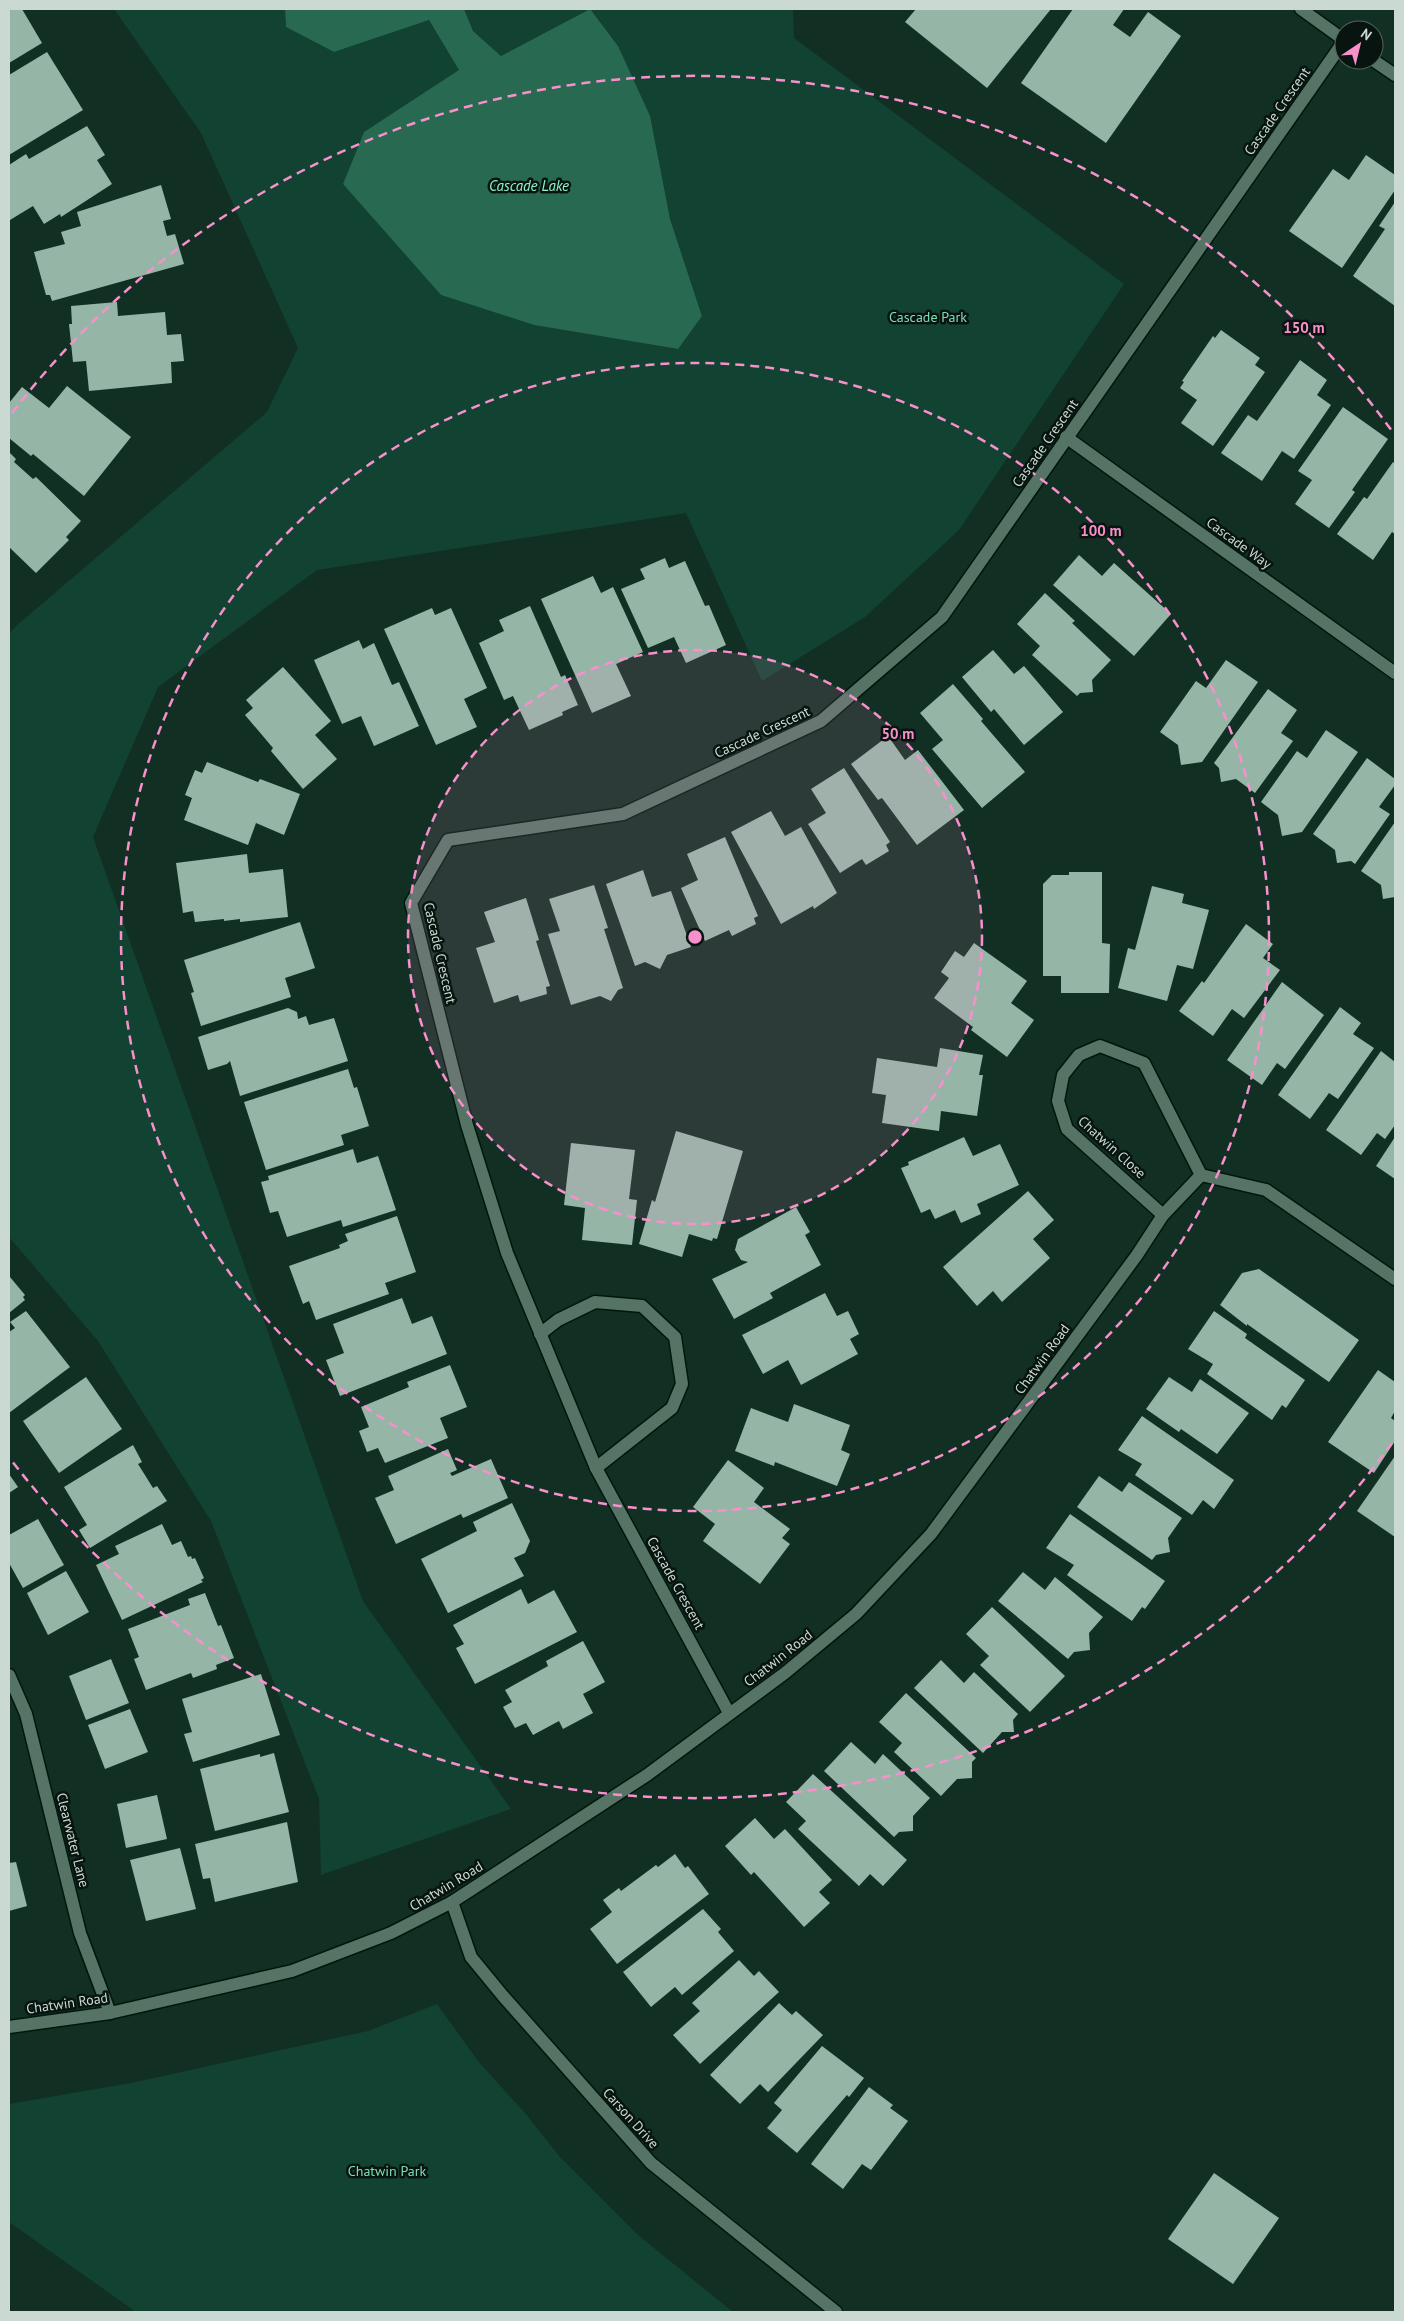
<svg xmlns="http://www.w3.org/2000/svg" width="1404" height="2321" font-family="'PT Sans',sans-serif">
<rect width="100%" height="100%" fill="#122f24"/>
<g fill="#124231">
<polygon points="114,9 285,9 286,27 334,52 429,20 460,71 364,132 343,184 441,295 534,325 677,349 702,315 670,219 590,9 501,56 473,31 464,9 793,9 794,38 1124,284 959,530 865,617 762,681 686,513 317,570 158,687 93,837 363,1601 511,1809 321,1875 319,1799 211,1521 98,1341 9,1237 9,634 16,626 267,412 298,348 201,133"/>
<polygon points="437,2004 478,2061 525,2113 559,2156 638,2235 733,2312 136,2312 9,2222 9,2104 131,2083 368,2031"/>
</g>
<polygon fill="#286a51" points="285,9 464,9 473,31 501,56 590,9 618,46 650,116 670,219 702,316 678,349 534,325 441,295 343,184 364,132 459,70 429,20 334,52 286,27"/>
<g fill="#95b6a7">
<polygon points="9,9 22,9 42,43 9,63"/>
<polygon points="916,9 1051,9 987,88 905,22"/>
<polygon points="1073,9 1124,9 1113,25 1130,37 1148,12 1181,36 1106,143 1021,83"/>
<polygon points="47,52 83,110 9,155 9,75"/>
<polygon points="87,126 105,155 97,160 112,184 61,217 60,214 44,224 33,206 10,220 9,165 26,154 29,159"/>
<polygon points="1366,155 1395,175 1395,190 1342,268 1289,231 1333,169 1349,180"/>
<polygon points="161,185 171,219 163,221 167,236 175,234 184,264 52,301 50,295 46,295 34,252 65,244 61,232 81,226 77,212"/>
<polygon points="1395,202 1395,306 1353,276 1385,229 1379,226"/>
<polygon points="117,302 118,316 165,312 167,335 181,334 184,361 171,362 172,383 89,391 86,361 73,362 69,324 72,324 71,306"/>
<polygon points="1221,330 1260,358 1255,365 1265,372 1213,446 1181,423 1197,400 1180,388 1184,382 1182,381 1213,336 1215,338"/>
<polygon points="1300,360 1327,380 1317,395 1331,405 1294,459 1282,451 1262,481 1221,453 1248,415 1257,421"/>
<polygon points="67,386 131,437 84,496 33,454 31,456 9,438 9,403 22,387 49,408"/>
<polygon points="1343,407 1388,439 1352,490 1355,492 1329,528 1295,504 1312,480 1298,471"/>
<polygon points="9,452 16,459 14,462 33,479 36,477 81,521 66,537 69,540 36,573 9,547"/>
<polygon points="1393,462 1395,464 1395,534 1392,532 1373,560 1337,534 1364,497 1367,499"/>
<polygon points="1079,555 1102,576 1114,563 1171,614 1134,656 1053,585"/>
<polygon points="665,558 669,568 685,561 705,606 709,605 726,645 686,663 674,637 648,648 621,589 645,579 640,569"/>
<polygon points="593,576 601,593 613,587 643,652 616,664 631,696 592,713 541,599"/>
<polygon points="1045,593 1075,621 1072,623 1111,660 1092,680 1093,692 1080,693 1077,696 1032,655 1040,646 1017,624"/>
<polygon points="530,606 561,677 565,675 578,705 562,712 563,715 529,730 513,696 504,700 479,643 504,631 499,620"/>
<polygon points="432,608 435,615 451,608 487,688 464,699 477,727 436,745 384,629"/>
<polygon points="359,640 363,649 374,643 392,685 399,682 419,726 374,746 361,716 342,724 314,660"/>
<polygon points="993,650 1014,674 1024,666 1063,712 1024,745 994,709 991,712 962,677"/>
<polygon points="1226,660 1258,682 1202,762 1181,765 1178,745 1160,732 1196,681 1206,688"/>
<polygon points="283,667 331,721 315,735 337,759 303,789 271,751 273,748 245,715 253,708 246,700"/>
<polygon points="953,684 983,719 981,721 1025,772 982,808 932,749 943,740 920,713"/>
<polygon points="1268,689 1297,710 1281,733 1293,741 1255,793 1236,779 1221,782 1219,768 1214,763"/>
<polygon points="1326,730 1358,752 1302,832 1282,836 1278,815 1261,802 1297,751 1307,758"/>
<polygon points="888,736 905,760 918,750 964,810 917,845 882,798 878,800 851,764"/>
<polygon points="1367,758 1395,779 1395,785 1379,807 1390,814 1355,864 1351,861 1337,863 1335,850 1313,834"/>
<polygon points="207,762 258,782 260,779 300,794 284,835 256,823 248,845 184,820 192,798 185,795 195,770 202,773"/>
<polygon points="844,768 890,842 886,845 889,851 866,865 862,859 840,873 808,824 826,813 811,789"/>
<polygon points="771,811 785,836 801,827 837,893 814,909 813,906 781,924 731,832"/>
<polygon points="1395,822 1395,897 1383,899 1381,885 1361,871"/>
<polygon points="725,837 758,916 754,918 756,924 732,936 729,930 705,941 681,888 698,880 687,854"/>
<polygon points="247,854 249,873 283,869 288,917 240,922 240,919 224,921 224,919 195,922 193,911 183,913 176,863"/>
<polygon points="643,870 652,897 671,891 691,947 667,955 660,969 645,962 635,966 606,884"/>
<polygon points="1069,872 1102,872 1102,943 1110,944 1109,993 1061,993 1061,976 1043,976 1043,884 1052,875 1069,875"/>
<polygon points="594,885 608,928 604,929 623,988 618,990 611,1001 600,996 571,1005 548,934 560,931 549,899"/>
<polygon points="1152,886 1184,894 1182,903 1209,910 1193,969 1177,965 1167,1001 1118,988 1128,948 1135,950"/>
<polygon points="526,898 539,940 536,941 550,986 546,987 547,994 520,1002 518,995 494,1003 476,948 495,942 484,912"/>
<polygon points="300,922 315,968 285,978 291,997 201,1026 191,993 194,992 184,960"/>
<polygon points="1246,924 1273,944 1263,958 1280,970 1244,1018 1232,1009 1213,1036 1179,1011 1202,981 1204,983"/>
<polygon points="974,943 1027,981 1011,1003 1034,1020 1007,1057 971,1030 973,1027 934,998 949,978 941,972 955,951 964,957"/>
<polygon points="1282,982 1324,1015 1285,1069 1277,1063 1262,1085 1227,1060"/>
<polygon points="1340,1007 1361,1023 1353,1034 1374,1048 1338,1099 1329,1093 1310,1119 1278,1095"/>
<polygon points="288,1008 297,1012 298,1019 306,1016 309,1025 334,1018 348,1061 240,1096 230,1061 227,1064 208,1070 198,1037"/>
<polygon points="940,1048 983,1055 979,1075 983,1075 977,1116 941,1111 939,1131 882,1123 886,1095 872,1093 877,1058 937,1067"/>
<polygon points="1381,1051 1395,1062 1395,1125 1385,1139 1377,1133 1361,1155 1326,1130"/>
<polygon points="348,1069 354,1088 357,1087 369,1126 341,1135 344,1145 266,1170 244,1102"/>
<polygon points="676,1131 743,1151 717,1239 713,1238 712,1241 689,1234 682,1257 639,1244 652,1200 655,1202"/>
<polygon points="964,1137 973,1156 1000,1144 1019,1185 977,1204 981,1214 961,1223 955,1210 935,1219 930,1209 921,1213 901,1168 909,1165 908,1162"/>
<polygon points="1395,1137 1395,1179 1376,1166"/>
<polygon points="571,1143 635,1150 629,1199 637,1200 632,1245 582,1240 585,1208 564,1205"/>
<polygon points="353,1149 357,1163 378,1156 396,1210 343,1227 341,1220 287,1237 278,1211 270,1213 261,1182 269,1180 268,1176"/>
<polygon points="1028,1191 1054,1220 1033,1239 1050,1258 1002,1302 993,1291 977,1306 943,1267"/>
<polygon points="796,1207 810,1232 805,1235 821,1265 770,1293 773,1298 734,1319 712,1279 748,1262 741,1260 735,1250 738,1239"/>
<polygon points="397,1216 416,1272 385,1283 389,1294 316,1320 309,1301 303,1304 289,1266 340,1248 339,1245 348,1241 345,1234"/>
<polygon points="1259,1269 1359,1340 1329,1382 1247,1324 1247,1326 1220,1305 1242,1273"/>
<polygon points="10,1277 25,1295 23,1297 25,1300 9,1313"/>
<polygon points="825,1293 837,1316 848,1311 859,1334 850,1339 858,1354 801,1385 788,1360 763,1374 742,1335"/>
<polygon points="402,1298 412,1324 432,1316 447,1354 340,1396 326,1360 344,1353 333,1324"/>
<polygon points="26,1311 70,1367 9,1413 9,1332 15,1328 10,1322"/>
<polygon points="1214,1311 1247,1334 1245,1338 1305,1380 1286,1408 1282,1405 1272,1420 1207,1374 1213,1364 1188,1349"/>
<polygon points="450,1365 467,1407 440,1418 448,1438 385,1463 378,1448 367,1452 359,1431 369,1427 361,1407 409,1387 407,1382"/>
<polygon points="1378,1370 1395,1382 1395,1411 1391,1418 1395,1421 1395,1441 1374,1473 1328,1442"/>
<polygon points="86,1377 122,1429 59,1473 23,1421"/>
<polygon points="1169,1377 1192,1392 1200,1379 1249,1413 1217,1454 1181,1429 1179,1432 1146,1409"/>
<polygon points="794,1404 850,1425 841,1450 850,1454 837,1486 775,1462 774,1466 735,1451 751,1408 788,1422"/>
<polygon points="1142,1416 1234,1480 1214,1509 1203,1500 1192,1515 1135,1475 1142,1464 1118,1450"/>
<polygon points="133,1445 142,1462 138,1464 153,1488 157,1486 167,1501 90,1548 79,1530 87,1525 64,1487"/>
<polygon points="448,1449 457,1470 450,1473 452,1476 491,1459 508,1498 463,1518 461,1514 396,1544 375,1498 394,1490 388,1476"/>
<polygon points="1395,1456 1395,1537 1357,1511"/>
<polygon points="728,1460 764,1488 754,1502 790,1529 782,1538 790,1544 760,1584 703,1541 715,1524 693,1507"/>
<polygon points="9,1474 18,1487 9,1493"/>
<polygon points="1099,1476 1122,1492 1129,1482 1182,1518 1168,1538 1170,1552 1156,1555 1152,1560 1077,1507"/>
<polygon points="512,1503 530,1541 525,1553 514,1558 524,1576 448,1613 421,1559 477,1531 473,1522"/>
<polygon points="1070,1514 1165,1581 1145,1609 1142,1607 1132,1621 1067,1575 1074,1565 1046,1548"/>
<polygon points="38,1519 64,1565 23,1588 9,1563 9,1535"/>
<polygon points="162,1524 172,1545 181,1541 188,1557 191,1556 192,1559 195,1558 204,1578 201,1580 203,1582 122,1620 96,1565 119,1554 115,1546"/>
<polygon points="66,1571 89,1612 48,1635 27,1593"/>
<polygon points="1023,1572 1045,1590 1055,1577 1103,1617 1089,1633 1090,1650 1074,1652 1068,1659 998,1601"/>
<polygon points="521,1589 528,1604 554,1590 577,1632 475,1684 456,1648 464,1644 453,1625"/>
<polygon points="205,1593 218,1626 221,1625 234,1658 216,1665 217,1669 193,1678 191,1673 146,1690 134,1659 139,1657 128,1629 190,1605 188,1599"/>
<polygon points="992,1607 1065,1676 1030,1712 980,1665 989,1656 966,1634"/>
<polygon points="583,1641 605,1682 583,1694 593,1713 563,1729 559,1721 533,1735 526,1723 515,1728 503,1707 512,1702 505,1690 548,1666 546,1661"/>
<polygon points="111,1659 129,1703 86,1720 69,1676"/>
<polygon points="941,1660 964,1683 974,1672 1018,1714 1013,1720 1014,1732 1002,1732 983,1753 914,1688"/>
<polygon points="261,1674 280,1735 193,1762 184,1734 192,1732 182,1699"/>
<polygon points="906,1693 976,1758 972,1762 972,1778 957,1779 941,1796 894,1752 902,1743 879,1722"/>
<polygon points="130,1709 148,1752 105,1769 88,1725"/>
<polygon points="851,1742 875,1764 883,1754 930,1798 913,1816 913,1831 899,1832 894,1837 824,1771"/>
<polygon points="274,1753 289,1812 215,1831 200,1769 260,1754 260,1757"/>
<polygon points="813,1774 907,1860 883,1886 870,1874 859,1886 798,1829 806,1821 786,1802"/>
<polygon points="157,1795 167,1839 126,1848 117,1804"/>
<polygon points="755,1818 774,1839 785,1829 832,1880 819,1892 830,1903 804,1927 754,1872 751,1875 725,1846"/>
<polygon points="287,1822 298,1882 215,1902 210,1878 203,1879 195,1844"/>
<polygon points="180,1848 196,1909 146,1921 130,1860"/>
<polygon points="675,1854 685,1868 688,1866 709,1894 617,1964 590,1929 612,1912 603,1900 619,1888 621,1891 656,1865 658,1867"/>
<polygon points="16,1862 27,1906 9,1911 9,1863"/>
<polygon points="703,1909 721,1929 718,1932 734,1951 682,1995 675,1987 651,2007 623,1972"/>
<polygon points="739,1960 754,1976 759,1971 779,1992 700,2064 673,2035 700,2011 692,2003"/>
<polygon points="779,2003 792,2015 796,2011 823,2035 768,2092 760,2084 740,2104 710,2075"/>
<polygon points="822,2046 864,2078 849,2097 847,2095 797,2153 767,2128 782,2110 774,2103"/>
<polygon points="869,2087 893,2105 890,2108 908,2121 871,2170 862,2164 843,2189 811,2164"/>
<polygon points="1214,2173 1279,2218 1233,2284 1168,2239"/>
</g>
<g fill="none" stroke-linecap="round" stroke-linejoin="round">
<defs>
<g id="minor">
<polyline points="1301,9 1344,40"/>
<polyline points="1373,60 1395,75"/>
<polyline points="1066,437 1395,673"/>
<polyline points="1163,1215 1067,1129 1058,1101 1063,1075 1079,1055 1100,1046 1144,1063 1201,1175"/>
<polyline points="540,1334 558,1320 595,1302 642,1306 675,1337 682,1384 672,1408 596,1468"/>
<polyline points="9,1675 26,1714 80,1933 110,2013"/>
<polyline points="729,1713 596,1468 507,1253 467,1125 411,903 448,840 623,814 821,721 942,617 1344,41"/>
<polyline points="452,1902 647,1775 785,1673 856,1614 931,1534 1137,1255 1163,1215 1201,1175 1266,1190 1395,1279"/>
</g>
<polyline id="tertiary" points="9,2027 110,2013 292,1971 391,1933 452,1902 471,1957 503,1996 651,2163 836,2312"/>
</defs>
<use href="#minor" stroke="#00170d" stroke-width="15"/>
<use href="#tertiary" stroke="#00170d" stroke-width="15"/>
<use href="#minor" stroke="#557466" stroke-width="12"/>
<use href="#tertiary" stroke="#557466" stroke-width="12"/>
</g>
<circle cx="695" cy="937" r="287" fill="#f890cc" fill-opacity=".12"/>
<g fill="none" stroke="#f890cc" stroke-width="2.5" stroke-dasharray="9 6">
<circle cx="695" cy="937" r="287"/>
<circle cx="695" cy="937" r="574"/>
<path d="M1392 1443A861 861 0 0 1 12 1461M12 413A861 861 0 0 1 1392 431"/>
</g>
<g text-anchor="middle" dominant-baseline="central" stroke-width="5" stroke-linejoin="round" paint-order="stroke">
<g font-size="14" fill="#cadad2" stroke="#08140f">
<text transform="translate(1277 111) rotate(-55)">Cascade Crescent</text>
<text transform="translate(1045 443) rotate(-55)">Cascade Crescent</text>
<text transform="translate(1239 543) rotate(36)">Cascade Way</text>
<text transform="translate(762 732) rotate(-25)">Cascade Crescent</text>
<text transform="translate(440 953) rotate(77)">Cascade Crescent</text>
<text transform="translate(1112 1147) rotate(42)">Chatwin Close</text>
<text transform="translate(1042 1359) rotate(-54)">Chatwin Road</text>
<text transform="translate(676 1583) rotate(61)">Cascade Crescent</text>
<text transform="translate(778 1658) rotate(-38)">Chatwin Road</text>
<text transform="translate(73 1840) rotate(76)">Clearwater Lane</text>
<text transform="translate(446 1886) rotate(-31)">Chatwin Road</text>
<text transform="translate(67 2003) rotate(-8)">Chatwin Road</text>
<text transform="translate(631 2118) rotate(48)">Carson Drive</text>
</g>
<g font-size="14" fill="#7edfb7" stroke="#08140f">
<text x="928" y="317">Cascade Park</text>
<text x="387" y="2171">Chatwin Park</text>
</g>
<g font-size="15" font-style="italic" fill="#91f2c9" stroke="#08140f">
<text x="529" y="185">Cascade Lake</text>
</g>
</g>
<circle cx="695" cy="937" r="8" fill="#f890cc" stroke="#08140f" stroke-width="2.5"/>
<g font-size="15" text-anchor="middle" font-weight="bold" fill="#f890cc" stroke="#08140f" stroke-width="5" stroke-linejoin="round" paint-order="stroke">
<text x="1304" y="333">150 m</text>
<text x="1101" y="536">100 m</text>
<text x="898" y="739">50 m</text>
</g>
<rect width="1404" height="2321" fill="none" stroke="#cadad2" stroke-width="20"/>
<g transform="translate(1359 45) rotate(35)"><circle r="24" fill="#08140f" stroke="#56635d"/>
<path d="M0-4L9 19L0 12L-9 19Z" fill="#f890cc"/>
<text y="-8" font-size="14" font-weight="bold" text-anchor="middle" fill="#cadad2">N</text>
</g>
</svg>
